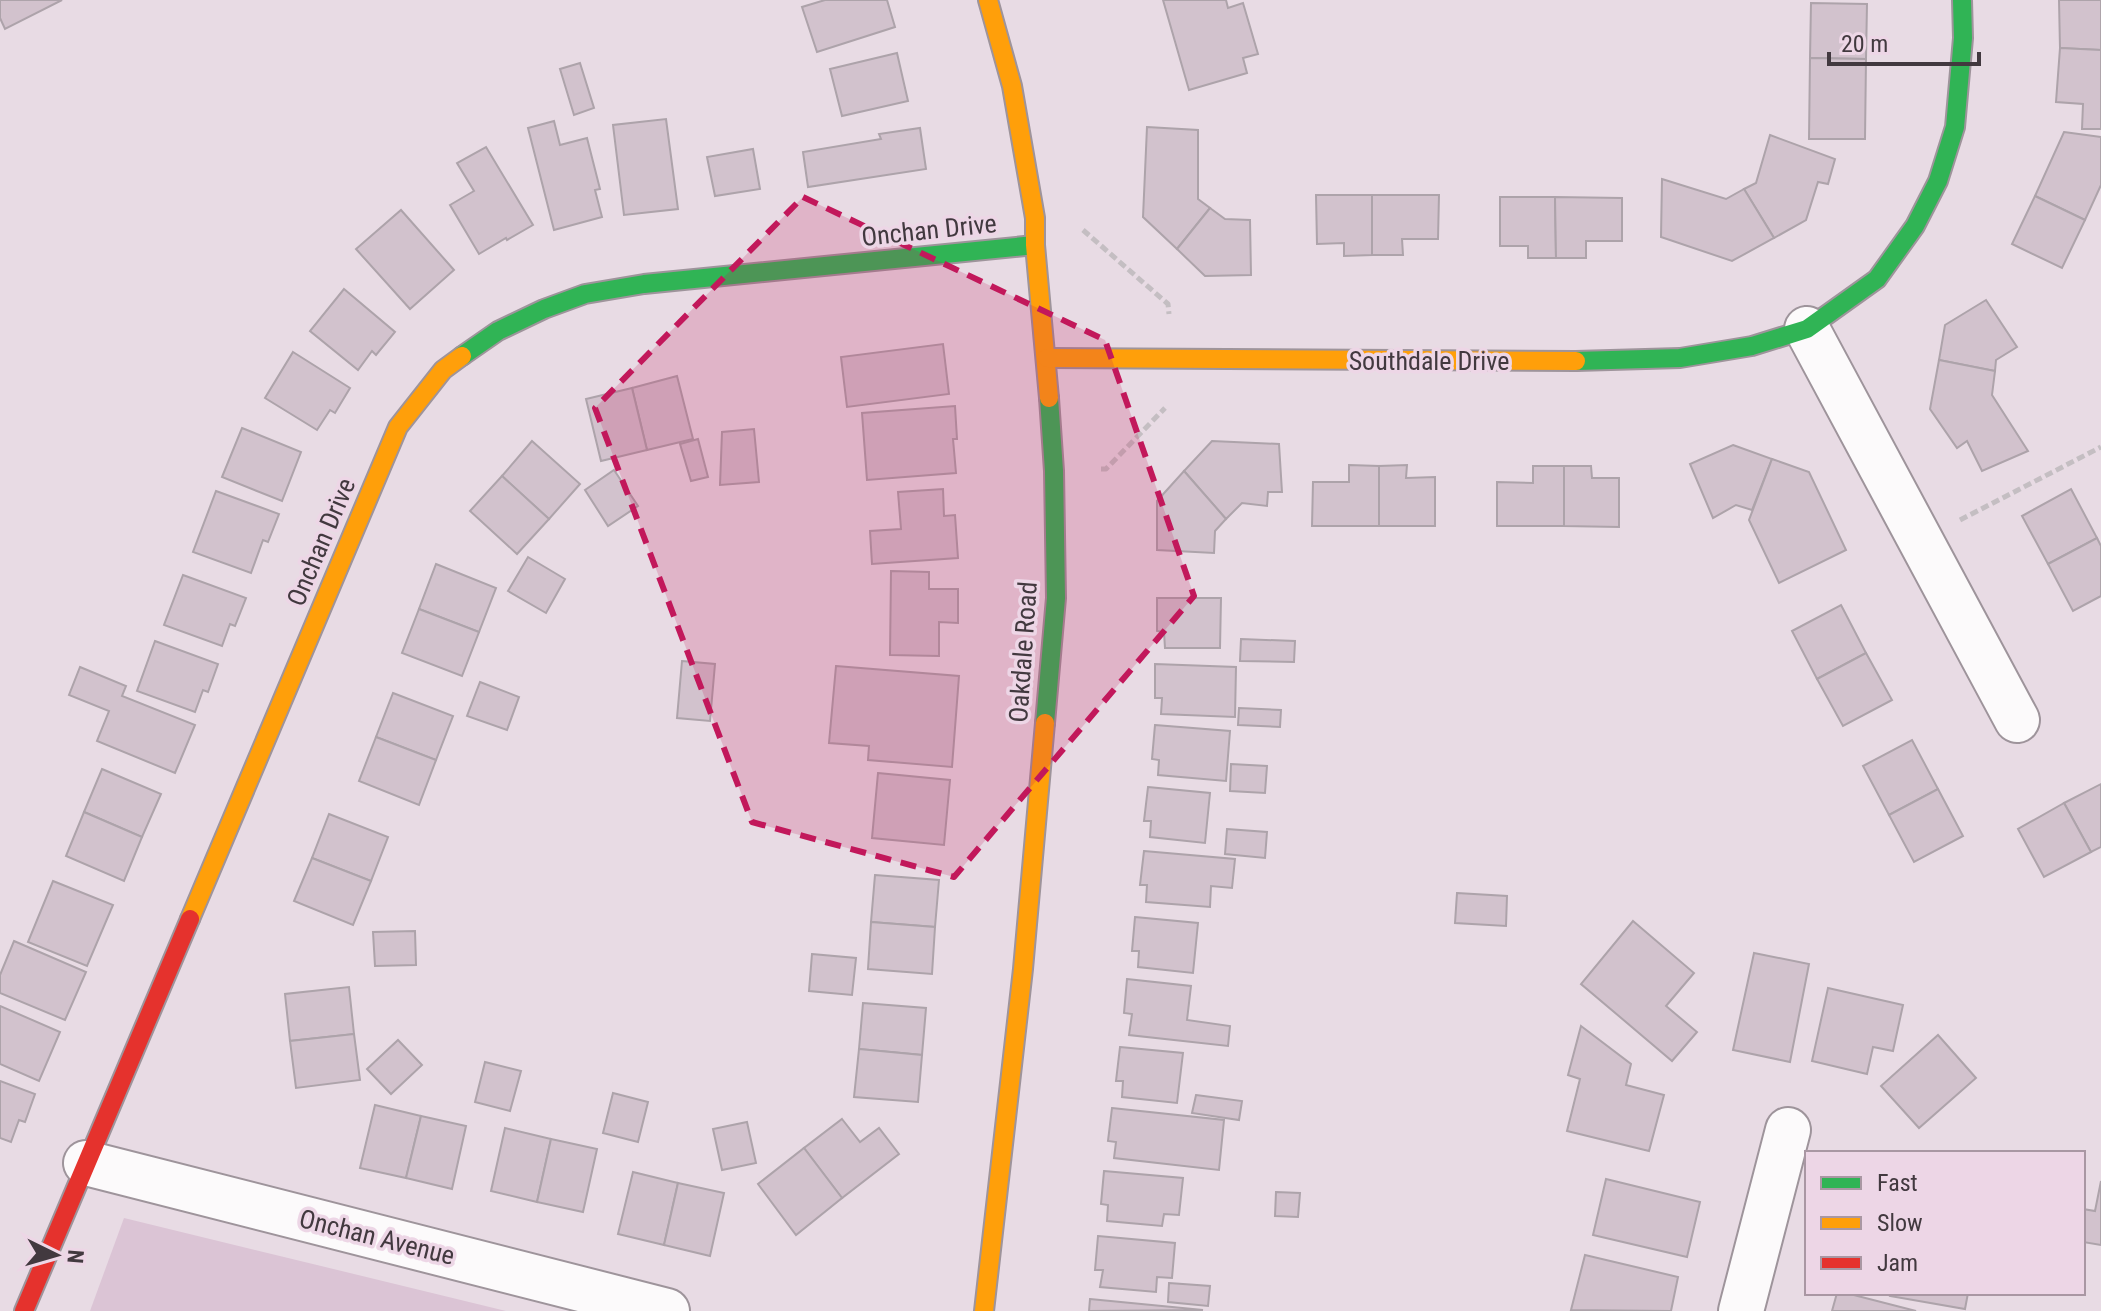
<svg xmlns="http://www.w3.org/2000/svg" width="2101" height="1311" font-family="'Roboto Condensed',sans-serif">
<rect width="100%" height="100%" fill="#e8dbe4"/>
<polygon fill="#dbc4d5" points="124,1218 506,1311 90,1311"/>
<g fill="#d2c2cd" stroke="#ada3aa" stroke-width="2">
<polygon points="0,0 62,0 5,29 0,18"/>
<polygon points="825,0 887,0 895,27 817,52 802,7"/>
<polygon points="1163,0 1226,0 1228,8 1243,3 1258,54 1243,58 1247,73 1189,90"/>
<polygon points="2059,0 2101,0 2101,50 2060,48"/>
<polygon points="1811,3 1867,4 1866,59 1810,58"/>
<polygon points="2060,48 2101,50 2101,129 2082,129 2083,104 2056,102"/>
<polygon points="897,53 908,101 842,116 830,69"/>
<polygon points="1810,58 1866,59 1865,139 1809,139"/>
<polygon points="580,63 594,108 574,115 560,69"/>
<polygon points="666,119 678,209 624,215 613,125"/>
<polygon points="554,121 560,145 587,138 600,189 595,190 602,217 554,230 528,128"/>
<polygon points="1147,127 1198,130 1198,199 1210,208 1177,249 1143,217"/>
<polygon points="920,128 926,169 808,187 803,152 881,139 879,134"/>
<polygon points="2064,132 2101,137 2101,185 2085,220 2035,196"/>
<polygon points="1770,135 1835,159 1828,184 1818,182 1806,220 1774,238 1744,189 1756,183"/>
<polygon points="486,147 533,225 507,240 506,238 479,254 450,205 474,191 457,163"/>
<polygon points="753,149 760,189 715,196 707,157"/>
<polygon points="1662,179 1726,199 1744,189 1774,238 1732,261 1661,237"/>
<polygon points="1316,195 1372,195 1372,255 1344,256 1344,243 1317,244"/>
<polygon points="1372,195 1439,195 1438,239 1402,239 1403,255 1372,255"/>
<polygon points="2035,196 2085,220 2062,268 2012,244"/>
<polygon points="1500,197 1555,197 1556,258 1528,258 1528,246 1500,246"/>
<polygon points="1555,197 1622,198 1622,241 1586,241 1586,258 1556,258"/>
<polygon points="1210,208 1225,219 1250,220 1251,275 1205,276 1177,249"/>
<polygon points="401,210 454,270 410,309 356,249"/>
<polygon points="344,289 395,332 376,355 372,351 358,370 310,331"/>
<polygon points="1986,300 2017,347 1996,360 1995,371 1939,360 1945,325"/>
<polygon points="943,344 949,394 847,407 841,357"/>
<polygon points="293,352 350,388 335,413 330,410 317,430 265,398"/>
<polygon points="1939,360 1995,371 1992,395 2028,451 1982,471 1967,441 1957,448 1930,409"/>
<polygon points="677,376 693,439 647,450 632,388"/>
<polygon points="632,388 647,450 601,461 586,399"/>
<polygon points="955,406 957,439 953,439 956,473 867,480 862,413"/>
<polygon points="242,428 301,452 282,501 222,477"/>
<polygon points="754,429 759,482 720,485 722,432"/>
<polygon points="698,439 708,477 691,481 680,444"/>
<polygon points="532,441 580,484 549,519 502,476"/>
<polygon points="1212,441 1279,444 1282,492 1268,492 1267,506 1242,503 1226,519 1184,471"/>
<polygon points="1733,445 1772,459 1752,510 1736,505 1713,518 1690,464"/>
<polygon points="1772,459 1809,472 1846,550 1779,583 1749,520"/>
<polygon points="1349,465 1379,466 1379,526 1312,526 1313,482 1349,482"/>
<polygon points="1407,465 1406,478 1435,477 1435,526 1379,526 1379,466"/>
<polygon points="1533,466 1564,466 1564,526 1497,526 1497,482 1533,483"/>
<polygon points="1564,466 1591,466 1592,478 1619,478 1619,527 1564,526"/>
<polygon points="614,470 638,506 608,526 585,490"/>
<polygon points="1184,471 1226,519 1215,531 1214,553 1157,550 1157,501"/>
<polygon points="502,476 549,519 517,554 470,511"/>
<polygon points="943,489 944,516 955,515 958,558 872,564 870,531 901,529 898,492"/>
<polygon points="2071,489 2097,538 2048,564 2022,516"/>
<polygon points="216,491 279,514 268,542 263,540 251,573 193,552"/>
<polygon points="2097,538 2101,546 2101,596 2073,611 2048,564"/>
<polygon points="528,557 565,579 546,613 508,591"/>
<polygon points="436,564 496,588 479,632 419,609"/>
<polygon points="891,571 929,572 929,589 958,589 958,623 939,622 939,656 890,655"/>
<polygon points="183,575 246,598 235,626 230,624 222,646 164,625"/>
<polygon points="1157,598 1221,598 1220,648 1165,648 1164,632 1157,631"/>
<polygon points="1841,605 1866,653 1817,679 1792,631"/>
<polygon points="419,609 479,632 462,676 402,653"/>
<polygon points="1241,639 1295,641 1294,662 1240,661"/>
<polygon points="155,641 218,664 208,692 203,690 195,712 137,691"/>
<polygon points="1866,653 1892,700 1843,726 1817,679"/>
<polygon points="682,661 715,664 710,721 677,718"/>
<polygon points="1155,664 1236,667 1235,717 1161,714 1162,698 1155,698"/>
<polygon points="836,666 959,676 952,767 868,760 869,746 829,743"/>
<polygon points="80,667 126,686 122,696 195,725 175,773 97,741 109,711 69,695"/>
<polygon points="480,682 519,697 507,730 467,716"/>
<polygon points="393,693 453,716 436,760 376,737"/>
<polygon points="1239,708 1281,710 1280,727 1238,725"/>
<polygon points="1155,725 1230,731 1226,781 1158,775 1159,760 1152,759"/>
<polygon points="376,737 436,760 419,805 359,781"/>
<polygon points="1912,740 1938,789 1889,815 1863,766"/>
<polygon points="1231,764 1267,766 1265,793 1230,791"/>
<polygon points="102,769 161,794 142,837 84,812"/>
<polygon points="878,773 950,780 944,845 872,838"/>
<polygon points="2101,784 2101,847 2091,852 2064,803"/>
<polygon points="1148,787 1210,793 1205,843 1150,837 1151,821 1144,821"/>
<polygon points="1938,789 1963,836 1914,862 1889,815"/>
<polygon points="2064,803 2091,852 2044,877 2018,829"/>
<polygon points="84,812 142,837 124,881 66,856"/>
<polygon points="329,814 388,837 371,881 312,858"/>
<polygon points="1227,829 1267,832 1265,858 1225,854"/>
<polygon points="1144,851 1235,859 1232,888 1211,886 1210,907 1146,902 1147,885 1140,885"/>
<polygon points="312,858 371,881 353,925 294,901"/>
<polygon points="875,875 939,880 935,927 871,922"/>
<polygon points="53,881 113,905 87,966 28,942"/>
<polygon points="1457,893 1507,896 1506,926 1455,923"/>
<polygon points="1135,917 1198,923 1193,973 1138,967 1139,951 1132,951"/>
<polygon points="1633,921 1694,973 1666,1006 1697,1032 1672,1061 1581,984"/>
<polygon points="871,922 935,927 932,974 868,969"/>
<polygon points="415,931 416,965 375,966 373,932"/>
<polygon points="14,941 86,972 65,1020 0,993 0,975"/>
<polygon points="1754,953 1809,964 1790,1062 1733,1050"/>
<polygon points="812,954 856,958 852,995 809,991"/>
<polygon points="1127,979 1191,986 1187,1020 1230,1026 1228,1046 1129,1035 1132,1014 1124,1013"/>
<polygon points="349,987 354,1034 290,1041 285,994"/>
<polygon points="1828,988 1903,1005 1893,1051 1873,1047 1867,1074 1812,1061"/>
<polygon points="863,1003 926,1008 922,1055 859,1049"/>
<polygon points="0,1006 60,1032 39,1081 0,1064"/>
<polygon points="1581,1026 1631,1064 1626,1085 1664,1095 1649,1151 1567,1131 1580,1079 1568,1075"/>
<polygon points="354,1034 360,1080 296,1088 290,1041"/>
<polygon points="1938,1035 1976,1078 1919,1128 1881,1086"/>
<polygon points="398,1040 422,1065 391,1094 367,1069"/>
<polygon points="1120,1047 1183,1053 1177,1103 1122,1097 1123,1081 1116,1081"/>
<polygon points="859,1049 922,1055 918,1102 854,1097"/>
<polygon points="485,1062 521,1071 510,1111 475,1102"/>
<polygon points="0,1081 35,1094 25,1122 19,1120 11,1142 0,1138"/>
<polygon points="613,1093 648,1102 638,1142 603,1133"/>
<polygon points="1196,1095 1242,1101 1239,1120 1192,1113"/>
<polygon points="375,1105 421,1116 406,1178 360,1168"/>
<polygon points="1112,1108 1224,1120 1219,1170 1114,1158 1116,1142 1108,1141"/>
<polygon points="421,1116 466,1126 452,1189 406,1178"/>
<polygon points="842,1119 860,1142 879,1128 899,1154 842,1198 804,1148"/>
<polygon points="747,1122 756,1163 722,1170 713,1129"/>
<polygon points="505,1128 551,1139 537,1202 491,1191"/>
<polygon points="551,1139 597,1149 583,1212 537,1202"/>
<polygon points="804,1148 842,1198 796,1235 758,1184"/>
<polygon points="1104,1171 1183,1178 1179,1215 1164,1214 1162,1226 1107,1221 1108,1205 1101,1204"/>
<polygon points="633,1172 678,1183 664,1245 618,1234"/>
<polygon points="1606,1179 1700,1202 1687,1257 1593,1235"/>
<polygon points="2101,1181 2101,1245 2083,1242 2083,1209 2095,1211"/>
<polygon points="678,1183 724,1193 710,1256 664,1245"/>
<polygon points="1276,1192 1300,1193 1298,1217 1275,1216"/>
<polygon points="1098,1236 1175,1243 1172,1278 1157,1277 1156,1292 1100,1287 1103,1270 1095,1270"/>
<polygon points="1585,1255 1678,1277 1671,1311 1571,1310"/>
<polygon points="1169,1283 1210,1286 1208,1306 1168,1302"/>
<polygon points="1837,1293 1846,1293 1916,1311 1832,1311"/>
<polygon points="1891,1293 1968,1293 1965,1309 1890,1296"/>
<polygon points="1090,1299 1203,1310 1089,1311"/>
</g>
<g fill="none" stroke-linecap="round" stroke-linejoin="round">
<defs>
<g id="street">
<polyline points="1807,329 2017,720"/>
<polyline points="86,1163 667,1311"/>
<polyline points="1741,1311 1788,1130"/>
</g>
<g id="fast">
<polyline points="462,356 498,331 544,309 585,294 644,284 1035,245"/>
<polyline points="1576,361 1680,358 1752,346 1807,329 1877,279 1915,226 1938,181 1955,127 1963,38 1962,0"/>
<polyline points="1045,723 1056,598 1054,471 1049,398"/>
</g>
<g id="slow">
<polyline points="988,0 1012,86 1035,218 1035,245 1049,398"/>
<polyline points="1047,358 1576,361"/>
<polyline points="190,919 398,427 443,370 462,356"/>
<polyline points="984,1311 1023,969 1045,723"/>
</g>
<polyline id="jam" points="24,1311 190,919"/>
</defs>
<use href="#street" stroke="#9e949b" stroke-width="48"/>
<use href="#fast" stroke="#9e949b" stroke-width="22"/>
<use href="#slow" stroke="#9e949b" stroke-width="22"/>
<use href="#jam" stroke="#9e949b" stroke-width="22"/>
<g stroke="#c4bec2" stroke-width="5" stroke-dasharray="8 4" stroke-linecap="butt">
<polyline points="1083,230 1168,304 1169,314"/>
<polyline points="1101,469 1106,469 1165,408"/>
<polyline points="1960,520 2101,447"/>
</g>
<use href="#street" stroke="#fcfafb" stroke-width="44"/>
<use href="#fast" stroke="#30b455" stroke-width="18"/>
<use href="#slow" stroke="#ff9f0a" stroke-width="18"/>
<use href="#jam" stroke="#e5322d" stroke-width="18"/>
</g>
<path fill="#c2185b" fill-opacity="0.2" stroke="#c2185b" stroke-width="6" stroke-dasharray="16 10" stroke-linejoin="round" d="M 803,197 L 1105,340 L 1194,596 L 954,877 L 752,822 L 595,408 Z"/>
<g text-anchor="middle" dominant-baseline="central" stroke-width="7" stroke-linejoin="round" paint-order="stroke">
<g font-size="26" fill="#42393f" stroke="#edd6e6">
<text transform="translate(929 230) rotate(-6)">Onchan Drive</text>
<text x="1429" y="361">Southdale Drive</text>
<text transform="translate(321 542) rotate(-67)">Onchan Drive</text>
<text transform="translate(1023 652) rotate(-86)">Oakdale Road</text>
<text transform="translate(377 1237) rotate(14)">Onchan Avenue</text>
</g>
</g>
<rect x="1805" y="1151" width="280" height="144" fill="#edd6e6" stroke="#a997a3" stroke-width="2"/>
<rect x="1821" y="1177" width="40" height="12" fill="#30b455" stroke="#a997a3" stroke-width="2"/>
<text x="1877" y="1191" font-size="24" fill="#42393f">Fast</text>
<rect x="1821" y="1217" width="40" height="12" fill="#ff9f0a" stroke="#a997a3" stroke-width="2"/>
<text x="1877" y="1231" font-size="24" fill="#42393f">Slow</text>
<rect x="1821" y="1257" width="40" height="12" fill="#e5322d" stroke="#a997a3" stroke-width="2"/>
<text x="1877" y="1271" font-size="24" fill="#42393f">Jam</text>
<g transform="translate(56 1255) rotate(95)" stroke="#edd6e6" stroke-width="6" paint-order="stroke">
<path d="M0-6L14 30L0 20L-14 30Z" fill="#42393f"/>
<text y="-12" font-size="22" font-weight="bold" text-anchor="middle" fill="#42393f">N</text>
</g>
<path d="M1829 52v12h150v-12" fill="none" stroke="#42393f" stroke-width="4"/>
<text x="1841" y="52" font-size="24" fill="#42393f" stroke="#edd6e6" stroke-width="6" paint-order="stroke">20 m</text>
</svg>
